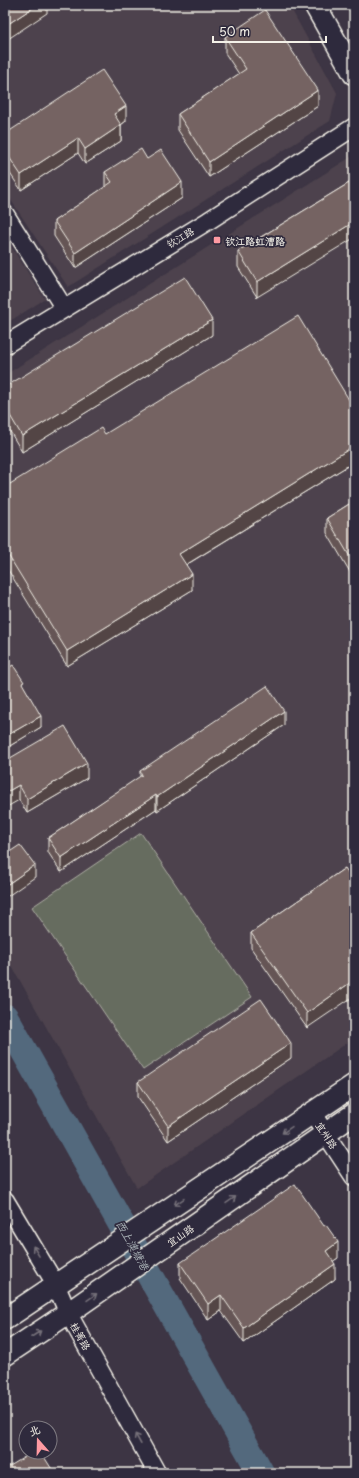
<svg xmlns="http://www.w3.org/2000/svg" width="359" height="1478" font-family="'Playpen Sans','LXGW WenKai TC',sans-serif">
<rect width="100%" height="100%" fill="#3d3544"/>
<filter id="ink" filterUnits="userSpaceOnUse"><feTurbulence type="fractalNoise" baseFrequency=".025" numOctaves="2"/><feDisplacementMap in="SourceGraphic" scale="8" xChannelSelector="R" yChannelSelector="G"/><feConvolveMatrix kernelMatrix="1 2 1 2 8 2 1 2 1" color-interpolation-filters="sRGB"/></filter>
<g filter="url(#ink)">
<g fill="#4e434d">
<polygon points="5,5 289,5 337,93 330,121 68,287 5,191"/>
<polygon points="354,155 354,1038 137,1188 5,954 5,375"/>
<polygon points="5,237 45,299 5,324"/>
</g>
<polygon fill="#666c5f" stroke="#adaea4" points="141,833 252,997 143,1070 32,907"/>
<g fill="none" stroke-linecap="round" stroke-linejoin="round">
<polyline stroke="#52697d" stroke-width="27" points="5,1017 261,1473"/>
<defs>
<g id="minor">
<polyline points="5,214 64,308"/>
<polyline points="5,345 208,221 354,127"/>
<polyline points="312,1113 354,1177"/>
<polyline points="5,1200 56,1285 68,1313 157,1473"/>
</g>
<g id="major">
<polyline points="315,5 354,74"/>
<polyline points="5,1319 354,1085"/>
<polyline points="5,1355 68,1313 354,1114"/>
</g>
</defs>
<use href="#minor" stroke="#f4f1e8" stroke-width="20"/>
<use href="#major" stroke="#f4f1e8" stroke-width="24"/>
<use href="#minor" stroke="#2f2a3d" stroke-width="17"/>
<use href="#major" stroke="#2f2a3d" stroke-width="21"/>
</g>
<g fill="#655554" stroke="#f4f1e8">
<polygon points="225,37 318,106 209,177 178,130 178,114 239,74 225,53"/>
<polygon points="126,121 121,125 121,141 85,164 78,153 21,190 5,166 5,134"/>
<polygon points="147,159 182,198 75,268 54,236 54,221 105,187 105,172"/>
<polygon points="354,180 257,297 238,267 238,251"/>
<polygon points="212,335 22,452 5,423 5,387"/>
<polygon points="354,408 354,462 186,565 192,590 67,666 5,565 5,487 105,434"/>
<polygon points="354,501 354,570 350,572 327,533 327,518"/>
<polygon points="5,670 24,687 41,727 8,747 5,741"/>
<polygon points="284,725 157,811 156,809 61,872 48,852 48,838 140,777 140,771"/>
<polygon points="5,761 87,778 27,813 19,800"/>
<polygon points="345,868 307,1028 251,948 251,933"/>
<polygon points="291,1058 168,1141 138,1097 138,1082"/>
<polygon points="338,1258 333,1261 335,1279 244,1343 221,1311 208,1320 180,1278 180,1263"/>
</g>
<g fill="#524545" stroke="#f4f1e8">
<polygon points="37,5 47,5 47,13 5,41 5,26"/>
<polygon points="318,90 318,106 209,177 209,162"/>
<polygon points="126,106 126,121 114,130 114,114"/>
<polygon points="121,125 121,141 85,164 85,149"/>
<polygon points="78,138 78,153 21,190 21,175"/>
<polygon points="182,182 182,198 75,268 75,253"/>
<polygon points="354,222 354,238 257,297 257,282"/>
<polygon points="212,320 212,335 22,452 22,436"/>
<polygon points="354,446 354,462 179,569 179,554"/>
<polygon points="354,555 354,570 350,572 350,557"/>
<polygon points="192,574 192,590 67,666 67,651"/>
<polygon points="284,711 284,725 157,811 157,797"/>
<polygon points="41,716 41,727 8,747 8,735"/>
<polygon points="87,763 87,778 27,813 27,799"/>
<polygon points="19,785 19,800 5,808 5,793"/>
<polygon points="156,795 156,809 61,872 61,858"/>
<polygon points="35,865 35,877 5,898 5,886"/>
<polygon points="354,980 354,996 307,1028 307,1013"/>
<polygon points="291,1043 291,1058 168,1141 168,1126"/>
<polygon points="338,1242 338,1258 326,1266 326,1251"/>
<polygon points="335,1264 335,1279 244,1343 244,1328"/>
<polygon points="221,1295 221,1311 208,1320 208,1304"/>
</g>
<g fill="#756362" stroke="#f4f1e8">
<polygon points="5,5 37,5 5,26"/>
<polygon points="265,10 318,90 209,162 178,114 246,69 225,37"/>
<polygon points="102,70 126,106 114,114 121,125 85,149 78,138 21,175 5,151 5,134"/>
<polygon points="141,149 147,159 161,150 182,182 75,253 54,221 112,182 105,172"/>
<polygon points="354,180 354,222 257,282 238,251"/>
<polygon points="185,277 212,320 22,436 5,407 5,387"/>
<polygon points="298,316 354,408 354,446 179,554 192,574 67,651 5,550 5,487 101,428 105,434"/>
<polygon points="354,501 354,555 350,557 327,518"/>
<polygon points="13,665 24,682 22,683 41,716 8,735 5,730 5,705 7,704 5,700 5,670"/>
<polygon points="267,686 284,711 157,797 156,795 61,858 48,838 142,775 140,771"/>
<polygon points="65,726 87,763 27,799 19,785 5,793 5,761"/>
<polygon points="20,845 35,865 5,886 5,855"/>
<polygon points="345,868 354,881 354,980 307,1013 251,933"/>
<polygon points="261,999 291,1043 168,1126 138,1082"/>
<polygon points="295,1184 324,1226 326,1225 338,1242 326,1251 335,1264 244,1328 221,1295 208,1304 180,1263"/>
<polygon points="33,1452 41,1452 53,1471 50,1473 5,1473 5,1469"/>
</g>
<defs><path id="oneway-shaft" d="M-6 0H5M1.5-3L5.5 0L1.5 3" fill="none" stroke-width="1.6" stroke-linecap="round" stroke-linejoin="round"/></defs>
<g stroke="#747079">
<use href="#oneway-shaft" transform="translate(287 1130) rotate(146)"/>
<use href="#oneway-shaft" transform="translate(231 1200) rotate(-35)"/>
<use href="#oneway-shaft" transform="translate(179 1202) rotate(146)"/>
<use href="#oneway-shaft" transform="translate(36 1251) rotate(-121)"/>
<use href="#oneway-shaft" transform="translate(92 1297) rotate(-35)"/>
<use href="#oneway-shaft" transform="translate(36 1334) rotate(-33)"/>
<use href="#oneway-shaft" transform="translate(138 1439) rotate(-119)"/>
</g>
</g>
<rect fill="#ff9aa2" stroke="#2f2a3d" stroke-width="1.5" x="213" y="236" width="8" height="8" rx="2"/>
<g text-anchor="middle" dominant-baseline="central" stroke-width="3.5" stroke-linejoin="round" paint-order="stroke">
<g font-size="10" fill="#f4f1e8" stroke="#2f2a3d">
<text transform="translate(180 237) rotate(-31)">钦江路</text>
<text transform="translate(327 1135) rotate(56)">宜州路</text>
<text transform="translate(180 1235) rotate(-35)">宜山路</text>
<text transform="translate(81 1336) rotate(61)">桂箐路</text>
</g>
<g font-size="10" font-weight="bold" fill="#f4f1e8" stroke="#2f2a3d" text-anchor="start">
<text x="225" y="240">钦江路虹漕路</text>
</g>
<g font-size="11" font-style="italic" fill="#abb4b8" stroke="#2f2a3d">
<text transform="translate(133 1245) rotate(61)">西上澳塘港</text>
</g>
</g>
<rect width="359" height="1478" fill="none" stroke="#2f2a3d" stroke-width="20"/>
<rect x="10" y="10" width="339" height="1458" fill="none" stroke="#f4f1e8" stroke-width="1.5" filter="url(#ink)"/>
<g transform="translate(38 1440) rotate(340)"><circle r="19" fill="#2f2a3d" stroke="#7e7a81"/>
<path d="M0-3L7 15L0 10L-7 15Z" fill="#ff9aa2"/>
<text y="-6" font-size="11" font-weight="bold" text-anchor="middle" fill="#f4f1e8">北</text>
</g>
<path d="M213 36v6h113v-6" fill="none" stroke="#f4f1e8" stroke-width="2"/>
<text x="219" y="36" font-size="12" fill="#f4f1e8" stroke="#2f2a3d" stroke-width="3" paint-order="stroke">50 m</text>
</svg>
